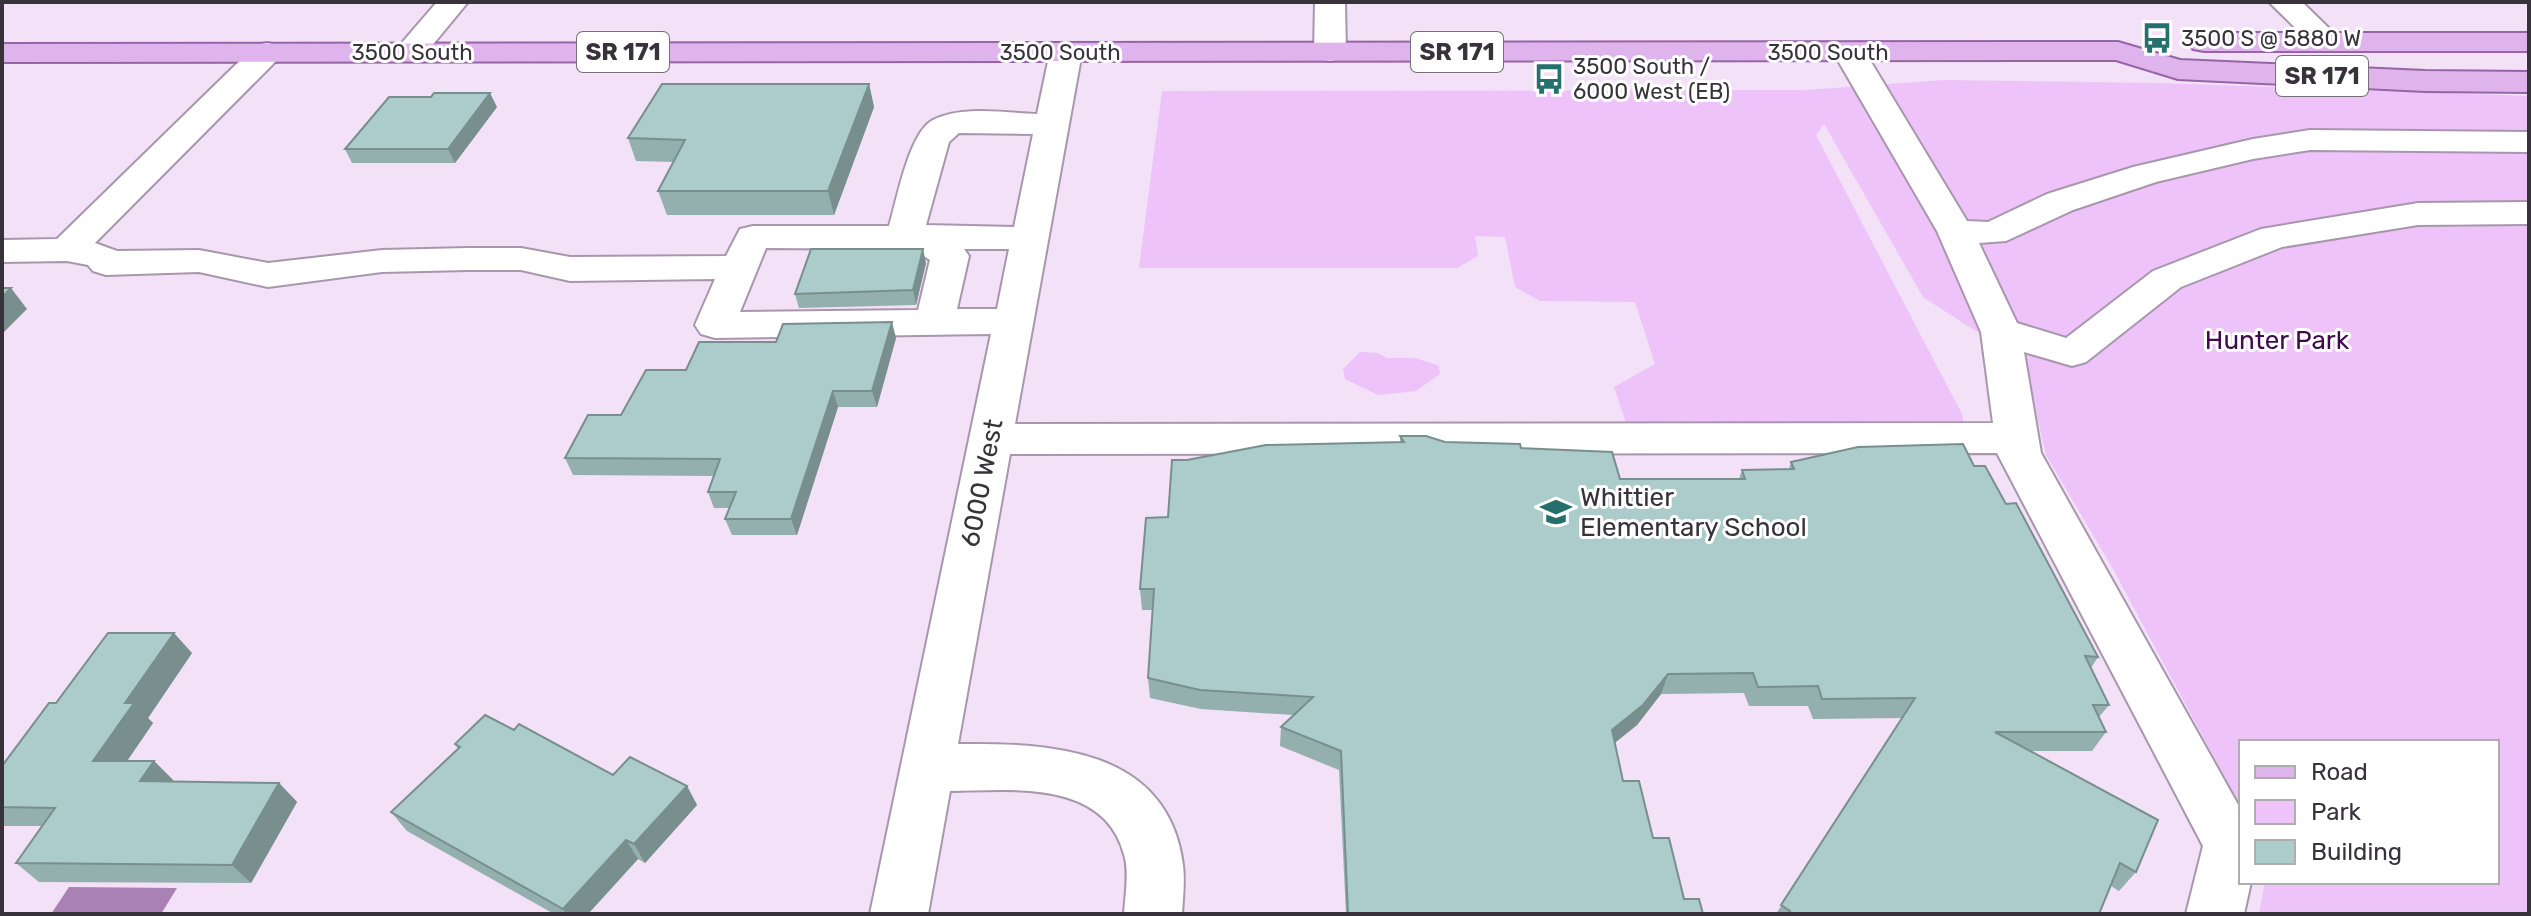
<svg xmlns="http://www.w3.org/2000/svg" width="2531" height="916" font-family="Rubik,sans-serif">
<rect width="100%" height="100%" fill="#f2e1f7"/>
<g fill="#edc3f9">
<polygon points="1944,80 2159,83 2529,96 2529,914 2259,914 2265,882 2497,882 2497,742 2241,742 2241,808 2113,569 2046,455 2023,355 1974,330 1923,297 1824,124 1816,135 1963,416 1963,421 1957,425 1627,426 1614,387 1655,364 1635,302 1540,301 1515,287 1505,237 1475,236 1478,256 1457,268 1139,268 1162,91 1806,90"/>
<polygon points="1360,352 1378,353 1387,358 1415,358 1439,366 1440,374 1416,391 1378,395 1345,379 1343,369"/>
</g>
<polygon fill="#aa81b5" points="69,887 177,888 161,914 51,914"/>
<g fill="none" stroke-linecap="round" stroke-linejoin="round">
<defs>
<g id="minor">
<polygon points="437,2 468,2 421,59 410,61 399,59 394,52"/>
<polygon points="1315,2 1345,2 1346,52 1341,59 1330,61 1319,59 1314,52"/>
<polygon points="2269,2 2302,2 2343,42 2339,49 2328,51 2317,49"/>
<path d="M 267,43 L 278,45 L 283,52 L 278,59 L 95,243 L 117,251 L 199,250 L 268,263 L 382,250 L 468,248 L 521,248 L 570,257 L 726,256 L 740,229 L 753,226 L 889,226 C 897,200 909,132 933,120 C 962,105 1006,113 1037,114 L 1050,52 L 1055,45 L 1066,43 L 1077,45 L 1082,52 L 1015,424 L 1993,423 L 1981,332 L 1937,231 L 1833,52 L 1838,45 L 1849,43 L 1860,45 L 1865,52 L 1967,221 L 1988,222 L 2047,194 L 2133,167 L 2253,139 L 2310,130 L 2529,132 L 2529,152 L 2310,150 L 2253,159 L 2156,182 L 2073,210 L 2006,241 L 1979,243 L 2017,323 L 2066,338 L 2153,271 L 2261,229 L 2418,203 L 2529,202 L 2529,224 L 2418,225 L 2282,247 L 2181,287 L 2086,362 L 2072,366 L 2024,352 L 2041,453 L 2241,810 L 2241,882 L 2251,882 L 2244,914 L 2186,914 L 2203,846 L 1997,453 L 1010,454 L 958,744 C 1051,743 1168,748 1183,865 C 1185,881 1183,898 1182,914 L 1124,914 C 1125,896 1129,876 1125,858 C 1107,779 1013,790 950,791 L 928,914 L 870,914 L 991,334 L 715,338 L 701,334 L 695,325 L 715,279 L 570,281 L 521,270 L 468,270 L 382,272 L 268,287 L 199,272 L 106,275 L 93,271 L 88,265 L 67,261 L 2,262 L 2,240 L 57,239 L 256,45 ZM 959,133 L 1033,134 L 1014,227 L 926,225 L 949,142 ZM 766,248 L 913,249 L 930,260 L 918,310 L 740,312 ZM 964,249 L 1009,249 L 997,309 L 957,309 L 969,256 Z"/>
</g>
<g id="major">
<polygon points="2204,33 2529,33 2529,51 2204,51 2193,49 2189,42 2193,35"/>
<polygon points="2118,42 2180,60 2425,71 2529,72 2529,92 2425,91 2178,79 2116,60 2,62 2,44"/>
</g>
</defs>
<use href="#minor" stroke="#a897ac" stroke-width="4"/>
<use href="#major" stroke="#9665a5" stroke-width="4"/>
<use href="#minor" fill="#fff" fill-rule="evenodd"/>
<use href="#major" fill="#dfb3eb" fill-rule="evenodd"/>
</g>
<g fill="#93afae">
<polygon points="869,84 874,107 834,215 667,215 658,191 673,162 636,161 628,138"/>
<polygon points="497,107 455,163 352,163 345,149"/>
<polygon points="926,263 916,305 799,308 795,294"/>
<polygon points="896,338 877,407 838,407 797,535 732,535 725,519 729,508 714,508 708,492 714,476 573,475 565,458 621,415 686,370 776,342"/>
<polygon points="1400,436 1445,442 1521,448 1620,479 1739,479 1742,470 1789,469 1791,462 1974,466 2006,504 2098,657 2091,668 2109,705 2099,717 2106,732 2092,751 2031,751 2136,872 2119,891 2111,886 2099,914 1776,914 1902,718 1813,719 1808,706 1749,706 1744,693 1661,694 1637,725 1614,743 1623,781 1684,899 1703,914 1346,914 1339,770 1280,746 1281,727 1293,715 1201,709 1150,698 1148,678 1153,610 1142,610 1140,589 1168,517 1187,460 1400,442"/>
<polygon points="192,653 148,718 153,723 127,761 154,761 173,780 172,782 279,783 297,802 251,883 39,882 16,863 41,826 2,826 2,766 56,703"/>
<polygon points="514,730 613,775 687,786 697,805 645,863 638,859 588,914 554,914 407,831 391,812 458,749 455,744"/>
</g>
<g fill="#788f8d">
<polygon points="869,84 874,107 834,215 828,191"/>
<polygon points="490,93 497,107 455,163 448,149"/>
<polygon points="923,249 926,263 916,305 913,290"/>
<polygon points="11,288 27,309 2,334 2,297"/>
<polygon points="892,322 896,338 877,407 872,391"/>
<polygon points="833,391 838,407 797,535 791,519"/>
<polygon points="174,633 192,653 148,718 153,723 114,780 93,761 125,703"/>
<polygon points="1668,674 1661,694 1637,725 1606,750 1612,730"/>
<polygon points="154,761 173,780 160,801 140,781"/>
<polygon points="279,783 297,802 251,883 232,865"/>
<polygon points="687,786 697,805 645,863 634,844"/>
<polygon points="626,840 638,859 588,914 567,914 563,909"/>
</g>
<g fill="#abccca" stroke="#788f8d" stroke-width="2">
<polygon points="662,84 869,84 828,191 658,191 685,140 628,138"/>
<polygon points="434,93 490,93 448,149 345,149 389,97 431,97"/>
<polygon points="811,249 923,249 913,290 795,294"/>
<polygon points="2,288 11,288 2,297"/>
<polygon points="892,322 872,391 833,391 791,519 725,519 736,492 708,492 720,459 565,458 588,415 621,415 646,370 686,370 699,342 776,342 783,324"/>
<polygon points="1400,436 1426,436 1445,442 1520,444 1521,448 1612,452 1620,479 1745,479 1742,470 1794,469 1791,462 1858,447 1963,444 1974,466 1985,466 2006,504 2016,503 2098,657 2085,656 2109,705 2093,705 2106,732 1995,732 2158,820 2136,872 2120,863 2099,914 1788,914 1790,911 1781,905 1915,698 1822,699 1818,686 1758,687 1753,673 1668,674 1643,705 1612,730 1623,781 1639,781 1653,838 1669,838 1684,899 1699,899 1703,914 1348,914 1341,751 1281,727 1313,697 1200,690 1148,678 1154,589 1140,589 1146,518 1168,517 1172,460 1187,460 1266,445 1404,442"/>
<polygon points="108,633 174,633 125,703 134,703 93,761 154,761 140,781 279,783 232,865 16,863 55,808 2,807 2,766 49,703 56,703"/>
<polygon points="485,715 514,730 519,724 613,775 630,757 687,786 634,844 626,840 563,909 391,812 460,747 455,744"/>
</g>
<defs>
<symbol id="bus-bare" viewBox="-9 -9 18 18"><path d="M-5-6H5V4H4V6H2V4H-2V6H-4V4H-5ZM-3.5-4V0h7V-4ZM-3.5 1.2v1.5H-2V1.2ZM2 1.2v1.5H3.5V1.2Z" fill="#25706d" stroke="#fff" stroke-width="2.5" paint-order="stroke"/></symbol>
<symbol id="school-bare" viewBox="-9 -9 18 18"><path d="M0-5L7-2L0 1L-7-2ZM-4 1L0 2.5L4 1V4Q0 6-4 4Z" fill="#25706d" stroke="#fff" stroke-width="2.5" paint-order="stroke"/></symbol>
</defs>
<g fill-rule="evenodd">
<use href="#bus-bare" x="2135" y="16" width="44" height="44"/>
<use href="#bus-bare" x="1527" y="57" width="44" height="44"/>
<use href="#school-bare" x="1534" y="490" width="44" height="44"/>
</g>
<g text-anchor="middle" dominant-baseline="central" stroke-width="6" stroke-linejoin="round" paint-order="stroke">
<g font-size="22" fill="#38323a" stroke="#fff" text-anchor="start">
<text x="2181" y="38">3500 S @ 5880 W</text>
<text x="1573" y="66">3500 South /<tspan x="1573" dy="25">6000 West (EB)</tspan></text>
</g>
<g font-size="22" fill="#38323a" stroke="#fff">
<text x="412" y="52">3500 South</text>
<text x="1060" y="52">3500 South</text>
<text x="1828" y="52">3500 South</text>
</g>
<g fill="#fff" stroke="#747075" stroke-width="2">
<rect x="577" y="32" width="92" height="40" rx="6"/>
<rect x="1411" y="32" width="92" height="40" rx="6"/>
<rect x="2276" y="56" width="92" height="40" rx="6"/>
</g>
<g font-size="24" font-weight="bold" fill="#38323a">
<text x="623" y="52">SR 171</text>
<text x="1457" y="52">SR 171</text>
<text x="2322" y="76">SR 171</text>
</g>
<g font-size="26" fill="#400b4d" stroke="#fff">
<text x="2277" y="340">Hunter Park</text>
</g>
<g font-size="26" fill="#38323a" stroke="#fff">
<text transform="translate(982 483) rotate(-79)">6000 West</text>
</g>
<g font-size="26" fill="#38323a" stroke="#fff" text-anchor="start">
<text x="1580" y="497">Whittier<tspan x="1580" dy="30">Elementary School</tspan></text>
</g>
</g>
<rect width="2531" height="916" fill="none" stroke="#38323a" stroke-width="8"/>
<rect x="2239" y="740" width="260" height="144" fill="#ffffff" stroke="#afadb0" stroke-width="2"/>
<rect x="2255" y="766" width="40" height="12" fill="#dfb3eb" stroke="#afadb0" stroke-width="2"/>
<text x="2311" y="780" font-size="24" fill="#38323a">Road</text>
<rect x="2255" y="800" width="40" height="24" fill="#edc3f9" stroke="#afadb0" stroke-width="2"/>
<text x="2311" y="820" font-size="24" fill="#38323a">Park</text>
<rect x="2255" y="840" width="40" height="24" fill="#abccca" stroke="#afadb0" stroke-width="2"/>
<text x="2311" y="860" font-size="24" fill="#38323a">Building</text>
</svg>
